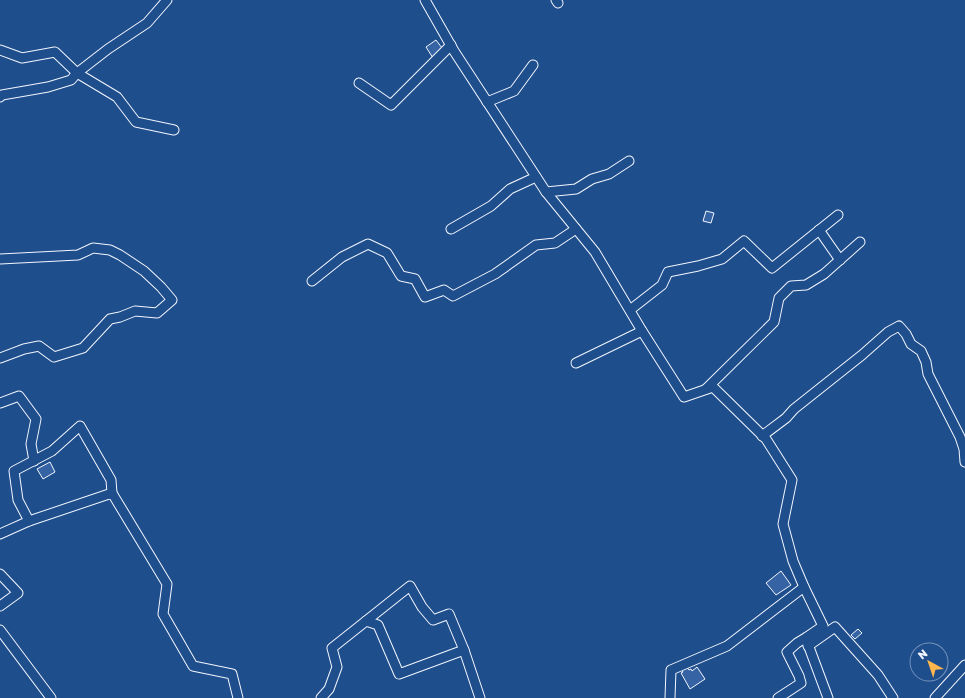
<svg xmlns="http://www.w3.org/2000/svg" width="965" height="698" font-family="'Golos Text',sans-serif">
<rect width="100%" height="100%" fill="#1f4e8c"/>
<g fill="#3563a3" stroke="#f2f6ff">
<polygon points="436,40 442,48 433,58 426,47"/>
<polygon points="706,211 714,213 711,223 703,221"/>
<polygon points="50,462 55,472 43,479 37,469"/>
<polygon points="781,571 791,585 776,595 766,583"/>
<polygon points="858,629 862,633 855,639 851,635"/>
<polygon points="686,666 689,670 691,669 692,671 697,667 705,679 690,689 681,673 683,672 681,669"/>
</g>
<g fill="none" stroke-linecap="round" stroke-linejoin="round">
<defs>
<g id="minor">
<polyline points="425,0 454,51 546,192 595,252 642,331 684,397 713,387 766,439 792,480 783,524 793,561 804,587 823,626 807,637 806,639 828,698"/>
<polyline points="556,0 558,3"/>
<polyline points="0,50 22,58 55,52 77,73 108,49 147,23 167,0"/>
<polyline points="359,83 391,105 451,45"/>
<polyline points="0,97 2,95 48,87 71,80 77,73 117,97 136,122 174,130"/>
<polyline points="487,102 514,91 533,65"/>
<polyline points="546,192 576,189 592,179 609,174 629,161"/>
<polyline points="451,229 491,206 510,189 536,177"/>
<polyline points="819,230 840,260"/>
<polyline points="0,259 78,255 93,248 110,250 120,255 144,271 161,287 172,300 157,313 135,311 120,317 110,319 83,348 54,357 39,346 24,349 0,358"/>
<polyline points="312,281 342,257 368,244 387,253 401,276 415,279 425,297 444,290 453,296 495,274 536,245 555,243 576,229"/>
<polyline points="630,310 662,285 668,272 698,266 722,259 744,241 772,268 838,215"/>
<polyline points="576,363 642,331"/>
<polyline points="706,389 774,322 779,298 791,286 806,285 824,274 860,242"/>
<polyline points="0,403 19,396 36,419 31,444 34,461"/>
<polyline points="762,436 786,418 794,409 862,355 888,332 899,326 906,334 911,344 921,351 926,362 928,374 960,437 964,449 965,462"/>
<polyline points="29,521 18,500 14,471 52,451 80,426 111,480 112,493"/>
<polyline points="0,534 29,521 112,493 167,584 163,614 193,666 232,674 238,698"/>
<polyline points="0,574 18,593 0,606"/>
<polyline points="366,621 410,586 422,607 433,620 449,614 464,650"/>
<polyline points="0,630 51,698"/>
<polyline points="808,646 835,627 878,675 893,698"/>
<polyline points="321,698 329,689 337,667 332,648 366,621 378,625 399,674 464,650 480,698"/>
<polyline points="670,698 671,670 727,646 804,587"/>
<polyline points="778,698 801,683 799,676 787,652 797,643 807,637"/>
<polyline points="935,698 965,665"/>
</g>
</defs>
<use href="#minor" stroke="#f2f6ff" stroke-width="11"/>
<use href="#minor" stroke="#1f4e8c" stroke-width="9"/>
</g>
<g transform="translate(929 662) rotate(320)"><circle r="19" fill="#1f4e8c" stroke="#7391ba"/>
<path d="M0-3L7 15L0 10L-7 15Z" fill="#ffb74d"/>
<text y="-6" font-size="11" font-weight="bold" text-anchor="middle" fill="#f2f6ff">N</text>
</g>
</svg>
